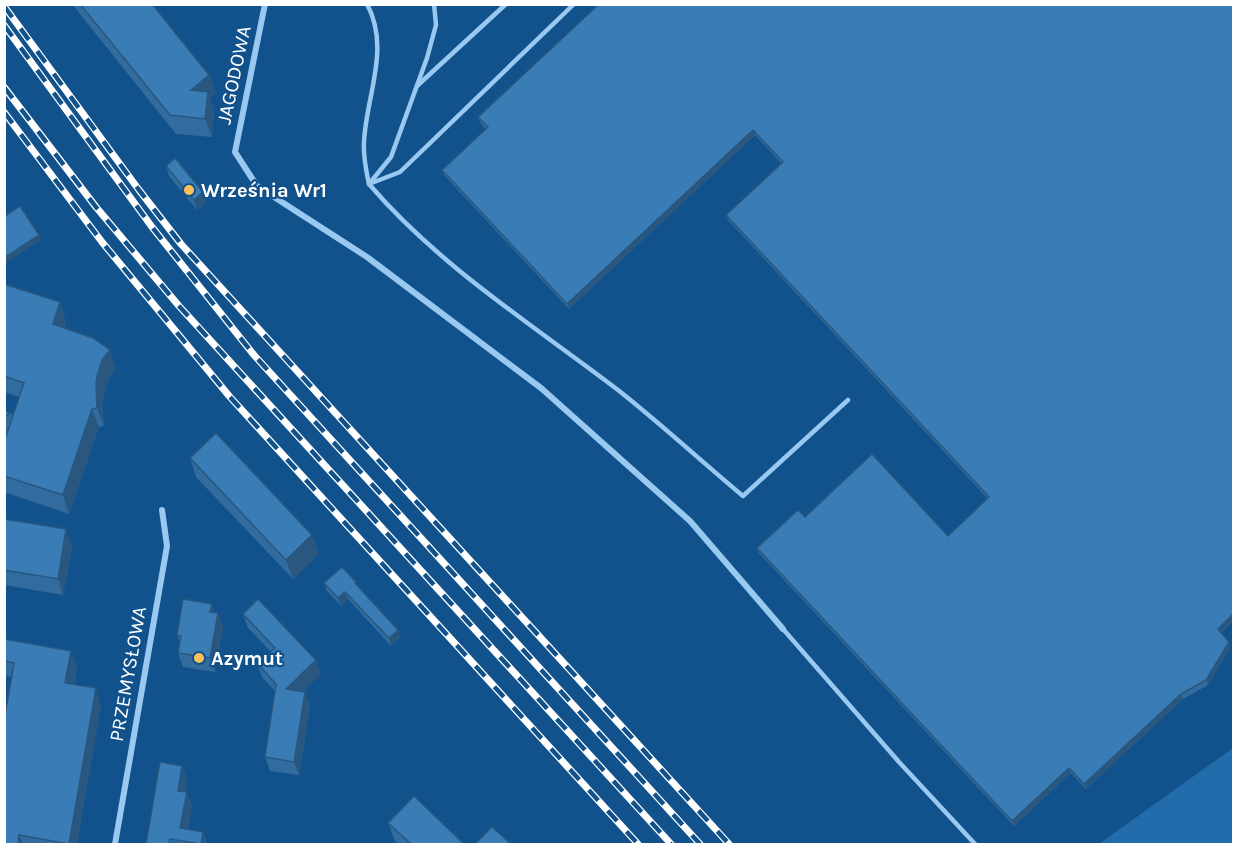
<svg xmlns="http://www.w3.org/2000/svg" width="1238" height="849" font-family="Karla,sans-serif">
<rect width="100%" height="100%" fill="#11528c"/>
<polygon fill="#236cab" points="1233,748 1233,844 1099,844"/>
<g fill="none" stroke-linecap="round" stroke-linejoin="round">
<g stroke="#99c9f1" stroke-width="4.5">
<path d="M 367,4 C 391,49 366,96 364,142 C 363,157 366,170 369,184 L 400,172 L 574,4"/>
<path d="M 434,4 L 436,25 L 427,58 L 391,157 L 369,184 C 439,266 533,325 618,390 C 661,424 701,461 743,496 L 848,400"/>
<polyline points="417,86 506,4"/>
<polyline points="783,629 899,762 975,844"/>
</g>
<g stroke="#99c9f1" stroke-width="6">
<polyline points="265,4 235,152 257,186 367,257 541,388 690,521 783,629"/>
<polyline points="115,844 167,546 162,510"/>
</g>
<defs>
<g id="rail">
<polyline points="4,6 139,190 181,244 729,844"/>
<polyline points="4,25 152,227 254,355 700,844"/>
<polyline points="4,87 96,207 179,306 671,844"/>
<polyline points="4,112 102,242 230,397 638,844"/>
</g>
</defs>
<use href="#rail" stroke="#fff" stroke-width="7"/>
<use href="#rail" stroke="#11528c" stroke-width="4.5" stroke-dasharray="14" stroke-linecap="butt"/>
</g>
<g fill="#326b9d">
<polygon points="72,4 152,4 209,75 216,93 210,98 214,110 212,137 176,134"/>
<polygon points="1233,4 1233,621 1221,633 1229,642 1231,647 1208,685 1183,699 1086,789 1071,773 1014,826 759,553 757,548 805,517 948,536 988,499 728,220 726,215 781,163 755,135 569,309 444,175 442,170 486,129 480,122 478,117"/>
<polygon points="166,166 207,202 197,210 169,176"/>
<polygon points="4,284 66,321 64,328 116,368 109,378 104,394 102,403 104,426 99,427 69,514 4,492 4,442 8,431 4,433 4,411 11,413 13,418 20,397 4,392"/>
<polygon points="190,458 319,554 293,579 196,477"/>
<polygon points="4,519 72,546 63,595 4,585"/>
<polygon points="324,583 358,586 401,637 391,646 348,599 341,606 327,591"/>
<polygon points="215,613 218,613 223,627 215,672 183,667 178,653 180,643 177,635"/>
<polygon points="243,614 316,660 321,674 302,691 305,692 310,706 299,775 270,771 265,757 275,691 262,677 257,663 271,652 248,628"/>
<polygon points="4,639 77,667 74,685 101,705 77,844 4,844 12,677 4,676"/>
<polygon points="182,766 187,780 185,792 192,806 188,829 203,832 207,844 146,844"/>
<polygon points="388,823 464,844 399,844 395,841"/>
</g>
<g fill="#29577f">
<polygon points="209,75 216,93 210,98 214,110 212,137 205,119 191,90"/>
<polygon points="753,130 755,135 569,309 567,304"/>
<polygon points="203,192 207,202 197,210 194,200"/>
<polygon points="39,235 41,240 4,264 4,258"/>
<polygon points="60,302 66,321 59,342 53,324"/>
<polygon points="110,350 116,368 109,378 104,394 102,403 104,426 97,408 96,385 102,360"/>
<polygon points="92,409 99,427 69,514 63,495"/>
<polygon points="66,529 72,546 63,595 58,579"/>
<polygon points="312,535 319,554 293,579 286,560"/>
<polygon points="345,592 348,599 341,606 338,598"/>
<polygon points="212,604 217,618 210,612"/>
<polygon points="218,613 223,627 215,672 210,658"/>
<polygon points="1233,614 1233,621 1219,634 1218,629"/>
<polygon points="398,630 401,637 391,646 389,638"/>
<polygon points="1229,642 1231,647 1208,685 1206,680"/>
<polygon points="71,651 77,667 71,700 65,683"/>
<polygon points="316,660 321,674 291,703 286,689"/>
<polygon points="96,688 101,705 77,844 69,844"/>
<polygon points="305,692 310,706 299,775 294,762"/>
<polygon points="1181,694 1183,699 1086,789 1084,784"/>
<polygon points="182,766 187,780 183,804 178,791"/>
<polygon points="1069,768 1071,773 1014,826 1012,821"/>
<polygon points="187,792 192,806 185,842 180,828"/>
<polygon points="203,832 207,844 201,844"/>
<polygon points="19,835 23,844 18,844"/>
</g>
<g fill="#3a7cb6" stroke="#29577f" stroke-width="1.5">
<polygon points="80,4 152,4 209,75 191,90 208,92 205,119 170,115"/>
<polygon points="599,4 1233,4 1233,614 1218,629 1229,642 1206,680 1181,694 1084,784 1069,768 1012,821 757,548 798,510 805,517 872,454 948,536 989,497 726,215 783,162 753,130 567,304 442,170 488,127 478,117"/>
<polygon points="175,158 203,192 194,200 166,166"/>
<polygon points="20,206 39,235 4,258 4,217"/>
<polygon points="4,284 60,302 53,324 93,338 110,350 102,360 97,376 96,385 97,408 92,409 63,495 4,476 4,442 24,383 4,376"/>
<polygon points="4,411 11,413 4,417"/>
<polygon points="216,433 312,535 286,560 190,458"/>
<polygon points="4,519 66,529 58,579 4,570"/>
<polygon points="342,567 356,582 355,583 398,630 389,638 345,592 338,598 324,583"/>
<polygon points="183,599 212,604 210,612 218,613 210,658 178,653 181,636 177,635"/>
<polygon points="258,599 316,660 286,689 305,692 294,762 265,757 276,684 257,663 275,648 243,614"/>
<polygon points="4,639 71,651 65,683 96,688 69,844 19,835 18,844 4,844 4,721 14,663 4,661"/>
<polygon points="160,762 182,766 178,791 187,792 180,828 203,832 201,844 170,839 169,844 146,844"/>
<polygon points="414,796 464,844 411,844 388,823"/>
<polygon points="492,827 511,844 475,844"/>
</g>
<g fill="#ffc059" stroke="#11528c" stroke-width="2">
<circle cx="189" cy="190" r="6"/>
<circle cx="199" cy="658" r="6"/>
</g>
<g text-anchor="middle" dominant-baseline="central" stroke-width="4.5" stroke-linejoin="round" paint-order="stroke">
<g font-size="20" fill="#fff" stroke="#11528c">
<text transform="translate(234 75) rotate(-78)">JAGODOWA</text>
<text transform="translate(128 674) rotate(-80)">PRZEMYSŁOWA</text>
</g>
<g font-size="20" font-weight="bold" fill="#fff" stroke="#11528c" text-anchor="start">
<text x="201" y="190">Września Wr1</text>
<text x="211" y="658">Azymut</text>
</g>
</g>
<rect width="1238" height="849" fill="none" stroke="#ffffff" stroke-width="12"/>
</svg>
